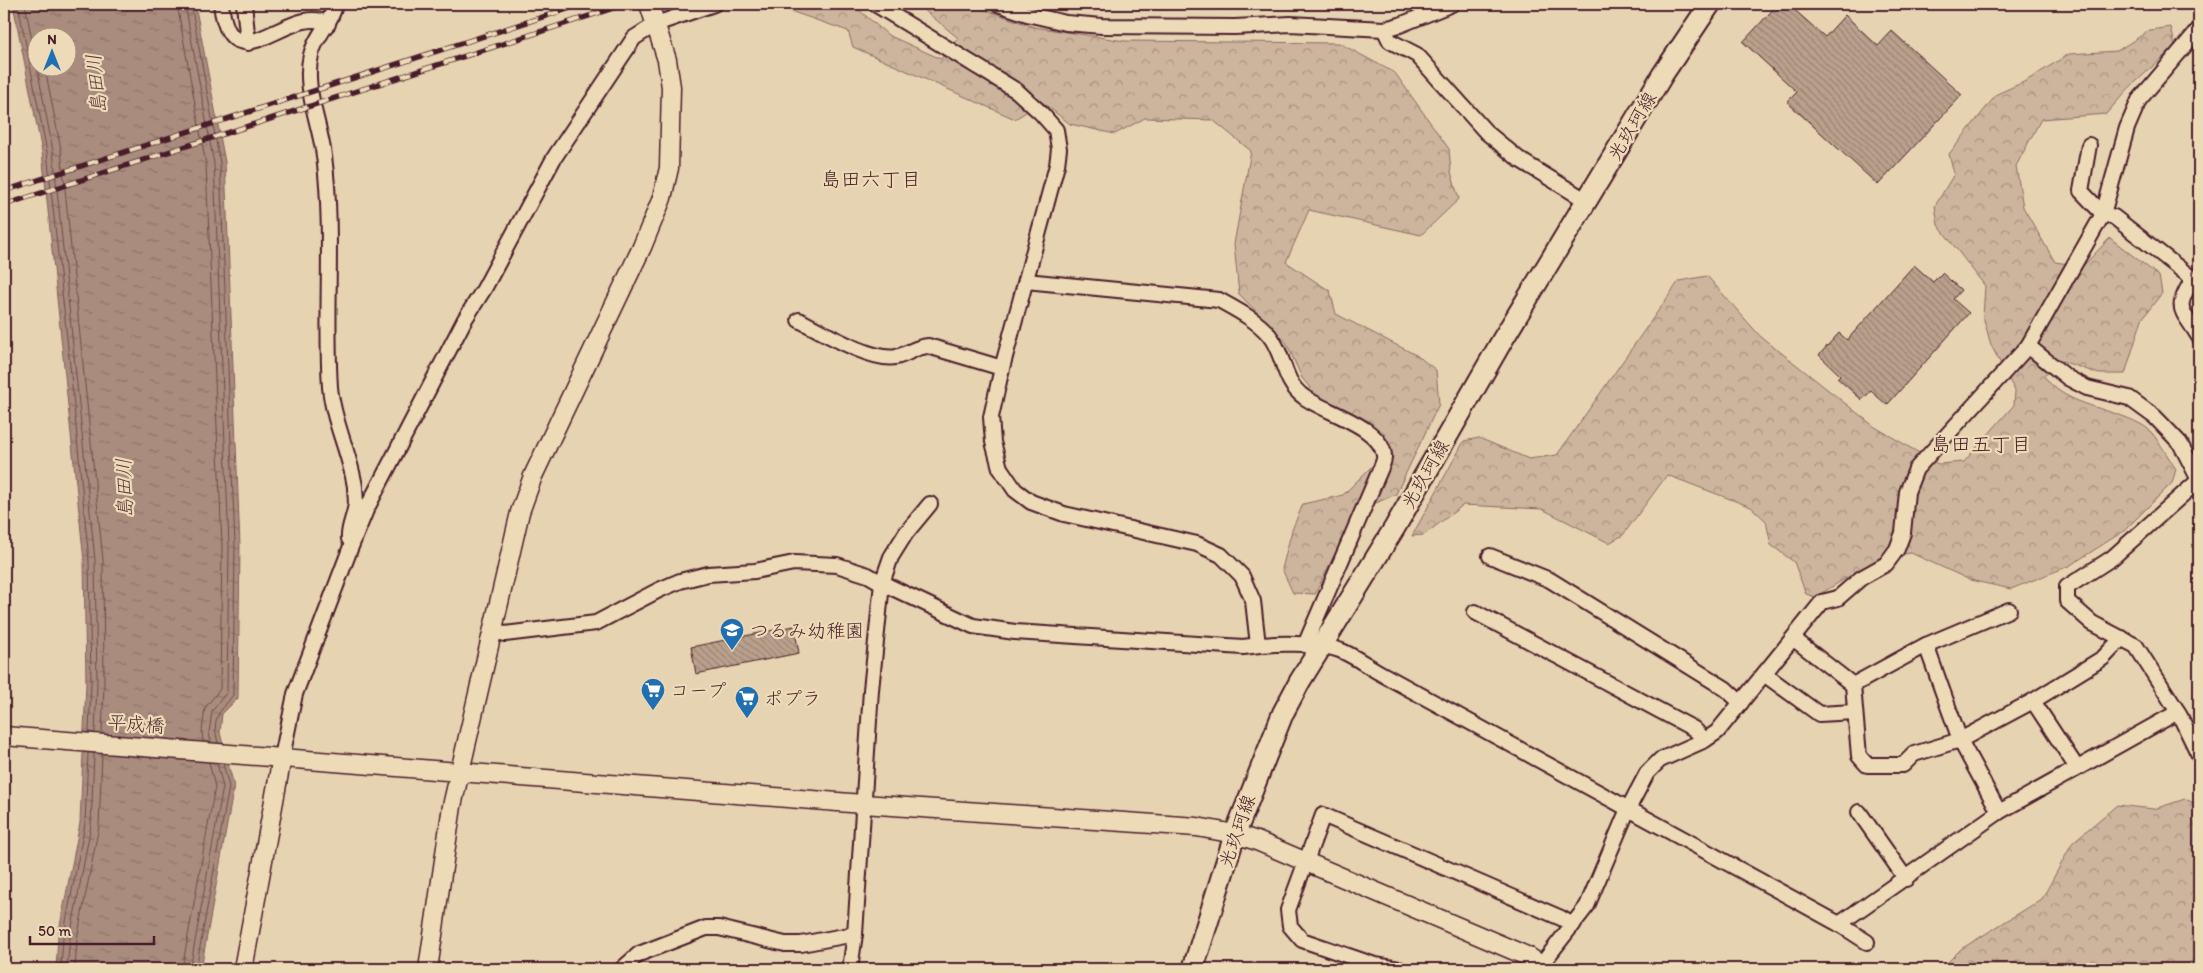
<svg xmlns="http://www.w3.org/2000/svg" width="2203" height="973" font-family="Itim,'Klee One',sans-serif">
<defs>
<pattern id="forest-crowns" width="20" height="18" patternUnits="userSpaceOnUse" patternTransform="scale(1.25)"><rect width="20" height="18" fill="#ccb59c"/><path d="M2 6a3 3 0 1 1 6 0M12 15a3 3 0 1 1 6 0" fill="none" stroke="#a8937f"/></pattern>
<pattern id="water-ripples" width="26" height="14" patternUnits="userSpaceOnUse" patternTransform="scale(1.25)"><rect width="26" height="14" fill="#a98c7d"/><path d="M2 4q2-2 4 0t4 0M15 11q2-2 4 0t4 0" fill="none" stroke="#8c7267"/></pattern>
<pattern id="building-back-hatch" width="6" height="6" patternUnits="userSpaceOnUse" patternTransform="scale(1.25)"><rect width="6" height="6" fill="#baa18d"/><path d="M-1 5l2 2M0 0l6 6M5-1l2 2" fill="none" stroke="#998373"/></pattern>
</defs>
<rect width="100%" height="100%" fill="#e6d3b2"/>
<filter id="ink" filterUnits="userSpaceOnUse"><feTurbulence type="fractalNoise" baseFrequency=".02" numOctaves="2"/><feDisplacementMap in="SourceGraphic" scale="10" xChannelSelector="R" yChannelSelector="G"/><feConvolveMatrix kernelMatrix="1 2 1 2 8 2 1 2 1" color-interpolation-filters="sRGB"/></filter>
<g filter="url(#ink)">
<g fill="url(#forest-crowns)" stroke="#8b6a64">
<polygon points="770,4 852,4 888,35 941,59 958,38 923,9 927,4 969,4 1034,27 1125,41 1339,43 1395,73 1449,149 1451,172 1459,199 1421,235 1309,210 1286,262 1330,291 1336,314 1416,355 1436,370 1439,404 1396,494 1356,512 1315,594 1293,593 1282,569 1292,530 1303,504 1343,495 1375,463 1385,439 1367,422 1317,396 1302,378 1286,342 1239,294 1234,244 1251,151 1213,120 1145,118 1115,134 1070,124 1042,102 1015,119 853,47 848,31"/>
<path d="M 2171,27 L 2175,46 L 2128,89 L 2106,114 L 2041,119 L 2016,166 L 2023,207 L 2055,262 L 2083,266 L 2110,238 L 2159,276 L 2162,293 L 2142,319 L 2125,374 L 2099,374 L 2062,361 L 2044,376 C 2066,408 2116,407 2147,428 C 2156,435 2169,459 2176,469 L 2172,483 L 2124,531 L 2069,566 L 2011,589 L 1970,580 L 1911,553 L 1881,557 L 1815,597 L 1806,594 L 1794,562 L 1771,545 L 1766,521 L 1751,507 L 1667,475 L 1623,535 L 1609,543 L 1542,509 L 1463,505 L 1424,535 L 1412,536 L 1464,441 L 1479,438 L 1529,459 L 1557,455 L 1679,281 L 1707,276 L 1760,336 L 1875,427 L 1938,464 L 1964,462 L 2014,405 L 2015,391 L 1991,345 L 1983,316 L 1985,286 L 1938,225 L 1935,206 L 1954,174 L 1949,154 L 1997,94 L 2026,81 L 2069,54 L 2117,51 L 2150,30 Z"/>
<polygon points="2185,799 2199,805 2199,969 1941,969 1961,949 2042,899 2073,842 2117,805 2154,809"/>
</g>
<path fill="url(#water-ripples)" stroke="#83605c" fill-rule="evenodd" d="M 13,4 L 195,4 L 225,162 L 240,546 L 238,698 L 222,714 L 220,733 L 234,786 L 201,969 L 56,969 L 58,936 L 80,823 L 86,683 L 84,561 L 42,152 ZM 38,38 L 68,38 L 68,68 L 38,68 Z"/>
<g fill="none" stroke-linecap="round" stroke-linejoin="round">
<g stroke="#704b4c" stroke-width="1">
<polyline points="18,4 47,152 71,375 89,561 91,683 89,733"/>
<polyline points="25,4 53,151 95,560 97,684 95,733"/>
<polyline points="177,4 206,165 222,546 220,689 205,708 202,731 203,742"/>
<polyline points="185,4 214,164 229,546 227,692 212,711 209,733 211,742"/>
<path d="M 191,4 L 220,163 L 235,546 L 233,695 C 219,714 211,716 218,743"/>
<polyline points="45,68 61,150 103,560 104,684 102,734"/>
<polyline points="61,969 63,937 85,824 88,753"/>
<polyline points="67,969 70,938 91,825 94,753"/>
<polyline points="75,969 77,939 99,826 102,754"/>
<polyline points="182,969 215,787 209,762"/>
<polyline points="190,969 223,787 217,763"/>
<polyline points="196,969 229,787 223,763"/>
</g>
</g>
<g fill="url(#building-back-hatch)" stroke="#4a1f2b">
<polygon points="1778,4 1788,4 1825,37 1845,15 1878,46 1892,31 1962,95 1878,185 1787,102 1797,92 1743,42"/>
<polygon points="1914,265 1933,282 1942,273 1961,290 1953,299 1969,313 1887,405 1871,391 1862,400 1837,378 1840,375 1819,355 1839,333 1847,340"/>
<polygon points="794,626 799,653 696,674 691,647"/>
</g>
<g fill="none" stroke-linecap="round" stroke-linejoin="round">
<defs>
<g id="minor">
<path d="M 221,4 C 231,89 290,1 328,24"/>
<polyline points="244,4 248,43"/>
<path d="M 335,4 C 332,23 315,36 311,55 C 303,88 320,123 324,156 C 334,232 325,310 330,387 C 333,422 350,453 355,487 C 355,493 357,503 355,509 C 353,520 348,528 349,539"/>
<polyline points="875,4 1017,91 1041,113 1056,130 1059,149 1057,165 1002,368 991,417 993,442 1000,468 1015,490 1031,502 1064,514 1197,544 1221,555 1242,576 1253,601 1258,645"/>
<polyline points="998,4 1027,14 1066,23 1102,26 1235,27 1290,24 1384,29 1400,25 1452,4"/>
<polyline points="1384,29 1390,41 1417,55 1486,132 1520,160 1587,201"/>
<path d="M 2089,145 L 2081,191 L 2103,214 L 2114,217 L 2193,279 C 2173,311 2182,308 2199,337"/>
<path d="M 1026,281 L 1219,300 C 1235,309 1257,320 1269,335 C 1285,354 1282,382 1304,397 C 1326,413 1380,426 1384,455 C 1385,460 1382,465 1380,470 L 1305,645"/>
<path d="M 799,320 C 821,331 872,362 896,357 C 908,354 915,347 928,346 L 1002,368"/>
<polyline points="2028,346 2068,378 2087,388 2129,398 2155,417 2180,443 2199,480 2112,558 2067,587 2067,601 2092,623 2136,646 2178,712 2199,755"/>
<polyline points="1490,556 1550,580 1726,689 1741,703"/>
<polyline points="1475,612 1694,729 1705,740"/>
<path d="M 492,631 L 505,634 L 596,623 L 659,590 L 680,581 L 708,574 L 755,571 L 794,563 L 837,565 L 868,575 L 882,583 L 973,626 L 1015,632 L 1243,647 C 1269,643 1320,641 1344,652 C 1357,658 1369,667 1382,674 L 1839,924 L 1867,942"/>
<polyline points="1794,639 1853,685 1926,645 2009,610"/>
<polyline points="1926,645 1960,740 1999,812"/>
<polyline points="1764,674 1819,714 1854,712"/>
<polyline points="1853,685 1859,756 1867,765 1903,765 1914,754 1960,740 2033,701 2103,658 2122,638"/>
<polyline points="2033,701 2077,768"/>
<polyline points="282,757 295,694 350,549 366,510 465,319 484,289 554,158 634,38 656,24 714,4"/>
<polyline points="1859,812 1906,879"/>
<polyline points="1839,924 1999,812 2178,712"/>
<polyline points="622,969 639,954 706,928 719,928 785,944 801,944 855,934"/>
<polyline points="850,969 855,934 871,690 882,583 891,557 906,533 930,504"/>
<polyline points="1399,969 1375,965 1302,940 1290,926 1288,910 1323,815 1561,918 1573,925"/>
<polyline points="1538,969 1587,906 1628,809 1647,773 1660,760 1705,740 1717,732 1822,602 1838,598 1861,578 1886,564 1897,549 1903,533 1907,492 1916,469 2028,346 2103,214 2127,128 2139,100 2199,29"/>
</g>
<g id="tertiary">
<polyline points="4,736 863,804 1197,827 1235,834 1257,841 1529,957 1541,965"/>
<polyline points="243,969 282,757"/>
<polyline points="428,969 452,806 520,512 533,476 642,247 662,198 669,168 671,87 667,60 649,4"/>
</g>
<polyline id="secondary" points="1193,969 1235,834 1283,713 1300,681 1395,527 1503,339 1663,74 1710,4"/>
</defs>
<use href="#minor" stroke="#4a1f2b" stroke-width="18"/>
<use href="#tertiary" stroke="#4a1f2b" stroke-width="21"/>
<use href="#secondary" stroke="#4a1f2b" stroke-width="24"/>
<use href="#minor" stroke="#eddbb8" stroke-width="14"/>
<use href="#tertiary" stroke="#eddbb8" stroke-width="18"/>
<use href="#secondary" stroke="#eddbb8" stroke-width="20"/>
<defs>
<g id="rail">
<polyline points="4,191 583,4"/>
<polyline points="4,205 626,4"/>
</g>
</defs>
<use href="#rail" stroke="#4a1f2b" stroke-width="5.5"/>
<use href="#rail" stroke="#eddbb8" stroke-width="4" stroke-dasharray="11" stroke-linecap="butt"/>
</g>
</g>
<defs>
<symbol id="school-pin" viewBox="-11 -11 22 30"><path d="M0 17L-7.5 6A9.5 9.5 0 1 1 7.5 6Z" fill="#1f6fb2" stroke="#eddbb8"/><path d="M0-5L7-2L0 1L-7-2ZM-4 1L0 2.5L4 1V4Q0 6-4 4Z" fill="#fff"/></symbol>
<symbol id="supermarket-pin" viewBox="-11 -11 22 30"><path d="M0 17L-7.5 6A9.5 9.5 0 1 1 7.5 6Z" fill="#1f6fb2" stroke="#eddbb8"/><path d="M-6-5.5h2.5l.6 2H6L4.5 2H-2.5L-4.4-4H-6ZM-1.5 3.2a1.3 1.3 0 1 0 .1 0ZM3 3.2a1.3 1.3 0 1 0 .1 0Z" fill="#fff"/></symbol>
</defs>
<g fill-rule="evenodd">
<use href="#school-pin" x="718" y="616" width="28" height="38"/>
<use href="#supermarket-pin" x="639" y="676" width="28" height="38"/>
<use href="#supermarket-pin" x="733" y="684" width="28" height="38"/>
</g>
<g text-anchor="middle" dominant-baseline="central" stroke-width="4.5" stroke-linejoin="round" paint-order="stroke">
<g font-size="19" fill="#4a1f2b" stroke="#eddbb8">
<text transform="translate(1632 126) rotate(-59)">光玖珂線</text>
<text transform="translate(1425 474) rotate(-60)">光玖珂線</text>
<text transform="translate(136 724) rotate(4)">平成橋</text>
<text transform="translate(1237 831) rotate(-71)">光玖珂線</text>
</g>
<g font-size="19" fill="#4a1f2b" stroke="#eddbb8" text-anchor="start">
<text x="750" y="630">つるみ幼稚園</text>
<text x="670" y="690">コープ</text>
<text x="764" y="698">ポプラ</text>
</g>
<g font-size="20" font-style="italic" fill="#623a40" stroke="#eddbb8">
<text transform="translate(96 84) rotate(-96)">島田川</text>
<text transform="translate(124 488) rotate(-92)">島田川</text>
</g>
<g font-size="20" fill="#4a1f2b" stroke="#eddbb8">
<text x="871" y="179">島田六丁目</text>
<text x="1981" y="444">島田五丁目</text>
</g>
</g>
<rect width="2203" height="973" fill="none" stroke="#eddbb8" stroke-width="20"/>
<rect x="10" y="10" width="2183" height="953" fill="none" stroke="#4a1f2b" stroke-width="2" filter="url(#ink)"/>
<g transform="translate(52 52)"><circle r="24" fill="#eddbb8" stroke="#ac9080"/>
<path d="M0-4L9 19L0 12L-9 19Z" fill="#1f6fb2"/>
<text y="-8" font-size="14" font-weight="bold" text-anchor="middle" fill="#4a1f2b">N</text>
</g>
<path d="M30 936v8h124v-8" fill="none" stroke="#4a1f2b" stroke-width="2.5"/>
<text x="38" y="936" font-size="15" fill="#4a1f2b" stroke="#eddbb8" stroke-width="4" paint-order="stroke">50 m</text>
</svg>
